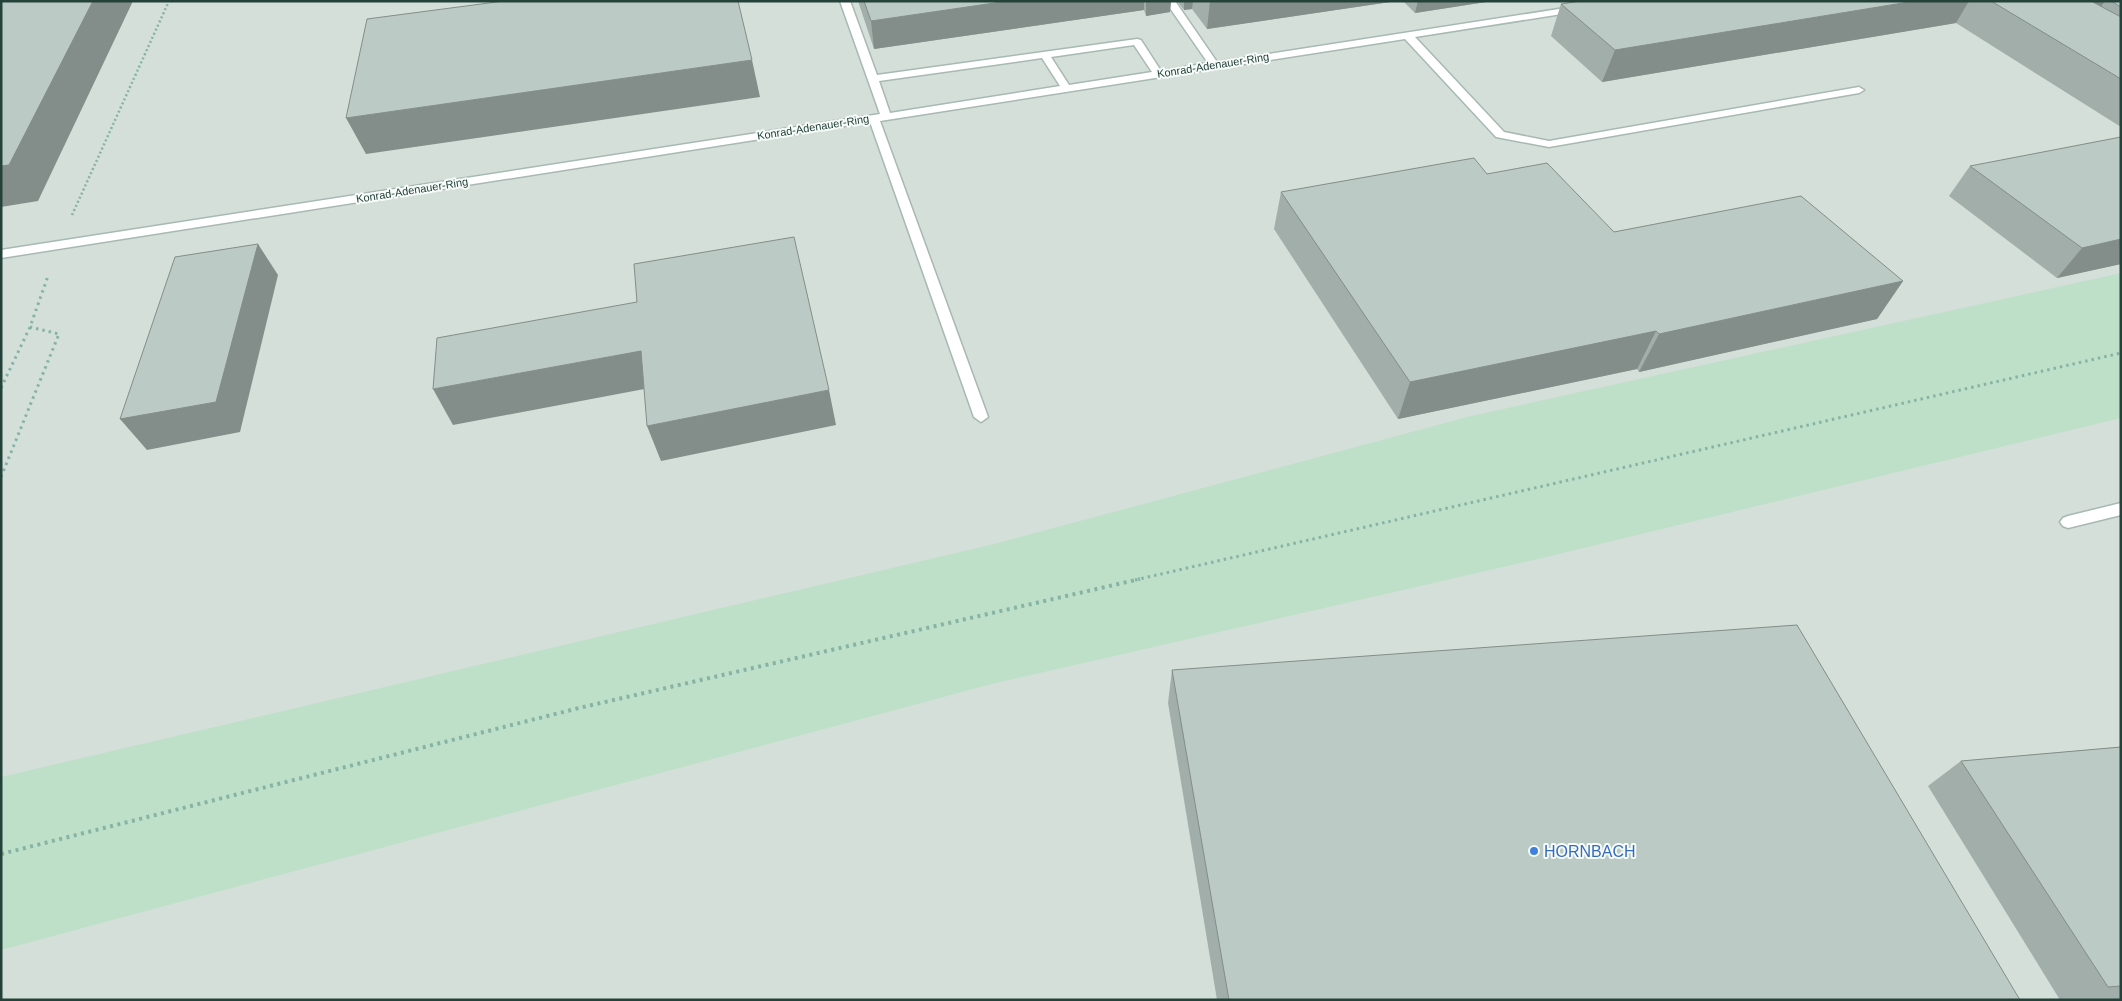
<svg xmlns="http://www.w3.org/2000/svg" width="2122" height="1001" font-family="Arial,sans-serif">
<rect width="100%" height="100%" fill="#e6efeb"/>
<rect fill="#d4dfda" x="1" y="1" width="2120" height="999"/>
<polygon fill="#bfe0c8" points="2121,273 2121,418 1534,560 992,684 1,950 1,777 994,544 1471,416"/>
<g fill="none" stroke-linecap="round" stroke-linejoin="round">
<defs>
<g id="minor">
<path d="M 840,1 L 850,1 L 877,75 L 1137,39 L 1141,40 L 1161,71 L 1208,63 L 1165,1 L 1175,1 L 1217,62 L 1578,6 L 1583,9 L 1581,11 L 1415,37 L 1504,132 L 1549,141 L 1859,87 L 1864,90 L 1859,93 L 1549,147 L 1496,137 L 1405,39 L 880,121 L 988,417 L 981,422 L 974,417 L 870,122 L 1,258 L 1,250 L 880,114 ZM 1134,45 L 1152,72 L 1069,85 L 1051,57 ZM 1042,58 L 1060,86 L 890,113 L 879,81 Z"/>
<polygon points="2121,503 2121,515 2068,528 2063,526 2060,522 2063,518 2068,516"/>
</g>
</defs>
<use href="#minor" stroke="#a8b8b2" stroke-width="3"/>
<polyline stroke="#86b3a5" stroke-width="2.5" stroke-dasharray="2 2.5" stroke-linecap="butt" points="72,215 169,1"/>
<g stroke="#86b3a5" stroke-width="3" stroke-dasharray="2.5 4" stroke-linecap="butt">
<polyline points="1,388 30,327 48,276"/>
<polyline points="1,477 59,334 30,327"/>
<polyline points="1135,580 2121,353"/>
</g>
<polyline stroke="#86b3a5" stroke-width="4" stroke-dasharray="3 4.5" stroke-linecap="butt" points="1,854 579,708 1140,579"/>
<use href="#minor" fill="#fff" fill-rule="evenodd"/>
</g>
<g fill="#a1aea9">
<polygon points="858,1 1171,1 1170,12 1146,16 1144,10 874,49"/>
<polygon points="1177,1 1397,1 1207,29 1192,9 1184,10"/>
<polygon points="1403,1 1486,1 1486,2 1415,13"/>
<polygon points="1581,1 2121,1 2121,127 1956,23 1602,82 1551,36 1561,4"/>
<polygon points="1970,166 2121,264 2057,278 1949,196"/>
<polygon points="1487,174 1614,232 1903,281 1877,319 1639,372 1637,369 1398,419 1274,229 1281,192"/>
<polygon points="1172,670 2020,1000 1217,1000 1168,703"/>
<polygon points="2121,747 2121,1000 2060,1000 1928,786 1961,761"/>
</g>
<g fill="#838d89">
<polygon points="93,1 133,1 38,201 1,207 1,166"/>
<polygon points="1008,1 1144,1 1144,10 874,49 871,21"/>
<polygon points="1146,1 1171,1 1170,12 1146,16"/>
<polygon points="1184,1 1193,1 1192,9 1184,10"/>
<polygon points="1210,1 1397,1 1207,29"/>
<polygon points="1418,1 1486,1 1486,2 1415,13"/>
<polygon points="1915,1 1969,1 1956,23 1602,82 1615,50"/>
<polygon points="2082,1 2105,1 2092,19"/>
<polygon points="752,60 760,97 366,154 346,118"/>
<polygon points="2121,239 2121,264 2057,278 2082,248"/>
<polygon points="258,244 278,275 240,432 147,450 120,419"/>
<polygon points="1903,281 1877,319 1639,372 1659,334"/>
<polygon points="1656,331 1637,369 1398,419 1410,382"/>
<polygon points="641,351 655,387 453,425 433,389"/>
<polygon points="829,390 836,425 661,461 647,426"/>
</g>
<g fill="#bbcac4" stroke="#838d89">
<polygon points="1,1 93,1 9,165 1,166"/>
<polygon points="504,1 738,1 752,60 346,118 367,19"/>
<polygon points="864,1 1008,1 871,21"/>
<polygon points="1581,1 1915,1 1615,50 1561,4"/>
<polygon points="1991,1 2091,1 2121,17 2121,79"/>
<polygon points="2111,1 2121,1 2121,7"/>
<polygon points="2121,137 2121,239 2082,248 1970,166"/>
<polygon points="1474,158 1487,174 1547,163 1614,232 1801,196 1903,281 1659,334 1656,331 1410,382 1281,192"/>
<polygon points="794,237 829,390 647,426 641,351 433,389 437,338 637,302 634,264"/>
<polygon points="258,244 216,402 120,419 175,257"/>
<polygon points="1797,625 2020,1000 1229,1000 1172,670"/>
<polygon points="2121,747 2121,986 2108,987 1961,761"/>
</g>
<circle fill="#3f7fe0" stroke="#f7fbf9" stroke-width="2" cx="1534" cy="851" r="5"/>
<g text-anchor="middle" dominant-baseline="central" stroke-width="4" stroke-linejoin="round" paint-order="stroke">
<g font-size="11" fill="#24423a" stroke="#f7fbf9">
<text transform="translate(1213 65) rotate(-9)">Konrad-Adenauer-Ring</text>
<text transform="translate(813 127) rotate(-9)">Konrad-Adenauer-Ring</text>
<text transform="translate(412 190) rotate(-9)">Konrad-Adenauer-Ring</text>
</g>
<g font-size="16" fill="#366cbe" stroke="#f7fbf9" text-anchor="start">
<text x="1544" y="851">HORNBACH</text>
</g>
</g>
<rect width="2122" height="1001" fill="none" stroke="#24423a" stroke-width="5"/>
</svg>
